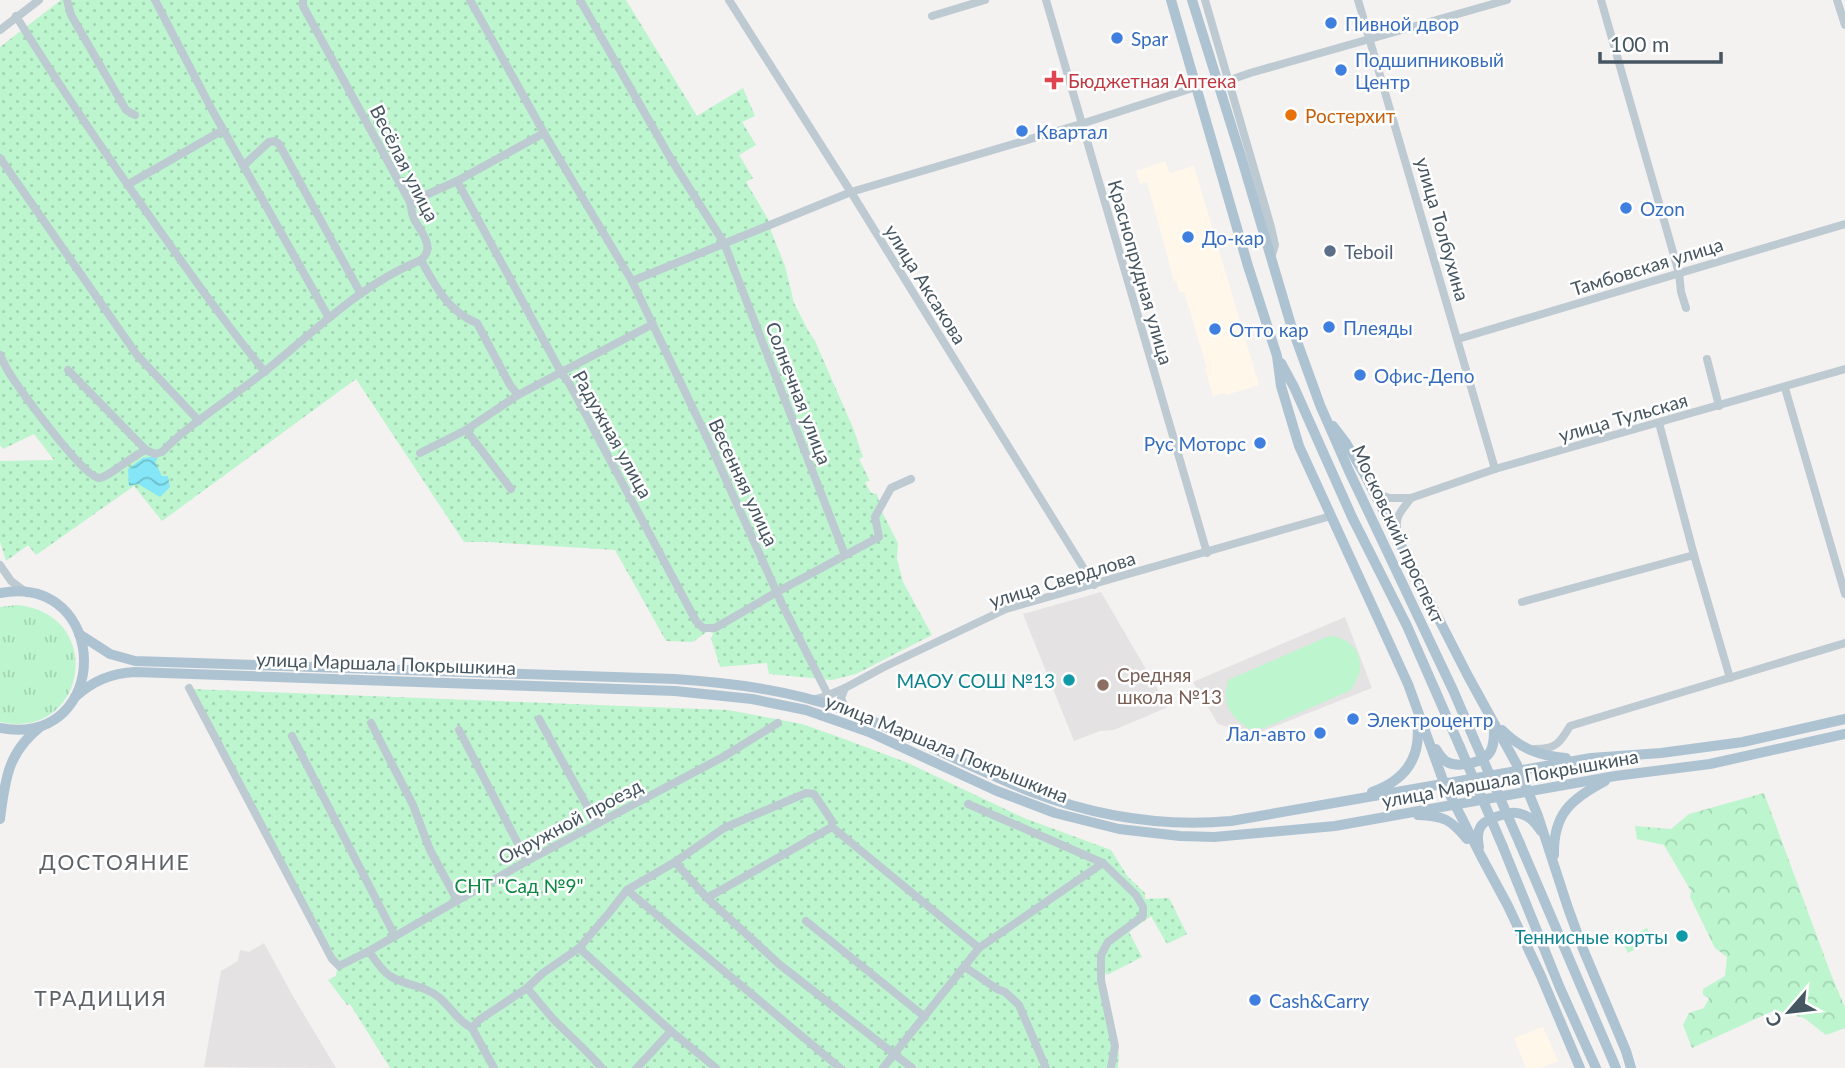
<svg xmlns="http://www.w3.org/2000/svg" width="1845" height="1068" font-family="Lato,sans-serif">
<defs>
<pattern id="grass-tufts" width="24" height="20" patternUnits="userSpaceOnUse" patternTransform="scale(1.75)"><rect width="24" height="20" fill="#bcf5ce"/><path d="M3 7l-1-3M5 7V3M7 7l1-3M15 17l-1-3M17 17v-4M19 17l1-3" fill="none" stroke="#a3d4b3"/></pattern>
<pattern id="forest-crowns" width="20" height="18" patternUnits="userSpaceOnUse" patternTransform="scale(1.75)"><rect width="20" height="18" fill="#bcf5ce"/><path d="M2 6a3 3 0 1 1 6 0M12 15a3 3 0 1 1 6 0" fill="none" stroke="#a3d4b3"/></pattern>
<pattern id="park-dots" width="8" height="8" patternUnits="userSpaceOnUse" patternTransform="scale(1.75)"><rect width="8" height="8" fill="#bcf5ce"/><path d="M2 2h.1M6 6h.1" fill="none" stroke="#a3d4b3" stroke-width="1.8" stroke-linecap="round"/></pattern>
<pattern id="water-waves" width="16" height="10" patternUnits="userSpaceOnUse" patternTransform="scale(1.75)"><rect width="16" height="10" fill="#84e6f6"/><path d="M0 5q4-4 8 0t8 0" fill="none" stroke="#6ebdcb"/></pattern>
</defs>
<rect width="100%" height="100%" fill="#f4f1f1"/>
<g fill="#fef7ea">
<polygon points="1165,161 1170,173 1194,166 1259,385 1226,395 1225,393 1213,396 1205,369 1207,368 1184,292 1180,293 1176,281 1174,281 1147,182 1140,184 1136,171"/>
<polygon points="1543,1027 1558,1061 1541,1068 1526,1068 1514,1038"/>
</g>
<g fill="#e5e2e3">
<polygon points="1101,592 1168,707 1114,730 1100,731 1074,741 1023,614"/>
<polygon points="1345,617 1372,688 1253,735 1218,724 1193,682"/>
<polygon points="264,943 294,998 336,1068 204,1067 221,971 238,961 240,950 249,952"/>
</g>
<path fill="url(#grass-tufts)" d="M 17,605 C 107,614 87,741 0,722 L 0,607 Z"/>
<polygon fill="url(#forest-crowns)" points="1764,793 1832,977 1845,1007 1845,1028 1826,1035 1804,1018 1775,1010 1692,1048 1683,1025 1689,1013 1704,1008 1709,998 1703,995 1703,989 1725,976 1727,957 1715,948 1690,897 1691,891 1664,845 1637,839 1635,826 1671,829 1689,814"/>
<g fill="url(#park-dots)">
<polygon points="61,0 626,0 697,116 743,88 755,116 742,122 756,145 739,155 753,178 746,182 768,219 771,231 785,266 794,303 809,332 815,341 853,428 863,457 859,459 870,481 865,482 871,493 877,494 882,512 898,543 897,559 903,582 932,635 856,674 832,680 769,674 767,663 720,667 711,638 713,634 709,630 693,642 666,641 615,550 488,542 464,542 356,379 162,521 134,486 36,555 28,545 6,561 0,541 0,461 54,460 34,434 3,449 0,445 0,47"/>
<polygon points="192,689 728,710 802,724 839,737 908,763 1024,818 1111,850 1128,877 1145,893 1145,899 1169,898 1187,934 1167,944 1151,916 1129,932 1142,957 1107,975 1105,972 1104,978 1119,1055 1118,1068 390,1068 350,1004 347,1005 328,980 336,976 338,962"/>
</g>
<g fill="#bcf5ce">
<path d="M 1329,636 C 1350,637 1364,653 1359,674 C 1357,679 1354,685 1351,690 L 1264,728 L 1249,729 C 1229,714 1222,706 1228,680 Z"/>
<polygon points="1647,928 1653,940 1628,953 1622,941"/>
</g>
<polygon fill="url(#water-waves)" points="150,457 158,458 155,462 162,476 168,476 170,487 160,497 138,484 129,486 128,469 143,458"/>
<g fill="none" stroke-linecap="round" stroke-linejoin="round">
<g stroke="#bdcad2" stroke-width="8">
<polyline points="67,0 71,15 126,110 135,115"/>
<polyline points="155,0 211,108 329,318"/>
<path d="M 303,0 L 303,6 L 410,202 C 411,207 412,214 414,219 C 421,232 436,247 421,260"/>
<polyline points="470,0 544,133 632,281 710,444 782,604 828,695"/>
<polyline points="580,0 671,159 724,243 845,555"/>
<polyline points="729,0 854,197 1094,585"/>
<polyline points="1046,0 1207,553"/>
<polyline points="1205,0 1271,227 1275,245 1271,258"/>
<polyline points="1358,0 1495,469"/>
<polyline points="1601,0 1679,273 1681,292 1686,308"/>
<polyline points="1837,0 1845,25"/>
<path d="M 16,16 C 60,87 105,153 153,221 C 189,272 225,323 265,372"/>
<polyline points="932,16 985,0"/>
<polyline points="0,30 39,0"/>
<polyline points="1219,84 1250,73 1507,0"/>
<polyline points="0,158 137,355 199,421"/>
<polyline points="243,166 269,142 275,141 279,144 361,294"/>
<polyline points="457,181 562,374 569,383 696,621 703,628 715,628 777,592 879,537 875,517 891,488 911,479"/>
<polyline points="127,185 223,130"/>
<polyline points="410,202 457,181 544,133"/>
<path d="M 421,260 C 434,284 449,313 477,323 L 510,385 L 518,395"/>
<polyline points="632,281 851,192 1081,124 1196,87"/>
<polyline points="1458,339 1845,224"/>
<path d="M 0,355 C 3,361 6,368 10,374 C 21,391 83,477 99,478 C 108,478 134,454 146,450 L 155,454 L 162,452 C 191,422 231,399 264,372 C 314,332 361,284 421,260"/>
<polyline points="1707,359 1719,406"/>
<polyline points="68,370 146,450"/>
<polyline points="1785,388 1845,594"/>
<polyline points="1659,423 1694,555 1730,678"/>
<polyline points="466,430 511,489"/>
<polyline points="420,453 466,430 518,395 653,324"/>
<polyline points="1375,493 1389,498 1411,498 1495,469 1845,369"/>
<path d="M 1398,535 C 1394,516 1400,513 1411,498"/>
<polyline points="0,565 11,581 27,593"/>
<polyline points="1522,602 1694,555"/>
<polyline points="189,688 332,959 339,966 369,951 527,861 723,757 778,723"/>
<polyline points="845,688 841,698 846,710"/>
<polyline points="812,700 824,697 845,688 884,667 1006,609 1331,516"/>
<polyline points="539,719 597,824"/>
<polyline points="371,723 413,805 430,850 457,900"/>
<polyline points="459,730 527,861"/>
<polyline points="292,736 395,936"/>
<path d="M 1535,749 C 1556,749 1560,743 1570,726 L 1845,643"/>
<polyline points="968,804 1103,863 1136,895 1143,907 1143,916 1108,942 1101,955 1101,980 1115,1046 1111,1068"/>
<polyline points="832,827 979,948"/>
<polyline points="675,862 707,898 779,964 912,1068"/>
<polyline points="627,890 840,1068"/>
<polyline points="806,921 925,1017"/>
<polyline points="579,948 671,1031 716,1068"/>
<path d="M 369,951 C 375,960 381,970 390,976 C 406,986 425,985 440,998 C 452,1009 458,1021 472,1028"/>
<polyline points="965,967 997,989 1005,992 1019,1005 1046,1068"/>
<polyline points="527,988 554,1020 589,1054 602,1068"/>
<polyline points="472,1028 479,1020 527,988 543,973 579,948 609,913 627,890 675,862 724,828 806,793 814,794 832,821 832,827 707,898"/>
<polyline points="472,1028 494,1068"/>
<polyline points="637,1068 671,1031"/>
<polyline points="883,1068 979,948 1103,863"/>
</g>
<g stroke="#aec3d2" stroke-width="10">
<polyline points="1171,0 1248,266 1277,356 1281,386 1299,446 1408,684 1444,783 1481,856 1508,906 1541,976 1580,1068"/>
<polyline points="1192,0 1243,163 1291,325 1320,405 1349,471 1453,690 1474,739"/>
<polyline points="1281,363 1294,387 1352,517 1407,626 1460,747"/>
<polyline points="1333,426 1346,443 1366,477 1468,676 1517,765 1538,816 1568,908 1583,949 1626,1051 1631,1068"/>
<path d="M 0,593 C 111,573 113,748 0,728"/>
<path d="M 79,634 L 110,654 L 135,661 L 675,679 C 732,683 788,690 842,709 C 907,733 968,767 1032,792 C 1095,816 1164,827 1231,821 L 1591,758 L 1661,753 L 1743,742 L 1845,719"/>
<path d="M 75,697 C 93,681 111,673 135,672 L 675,691 L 752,699 L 806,710 L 869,732 L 997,791 L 1055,813 L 1119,829 L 1180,836 L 1214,837 L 1335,826 L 1615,776 L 1710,764 L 1845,734"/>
<path d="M 1502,730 C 1521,749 1540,756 1566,758"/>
<path d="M 1436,749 C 1439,754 1442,759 1447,762 C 1458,768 1483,763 1490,752 C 1495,744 1494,733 1494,724"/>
<path d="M 1372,792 C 1406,780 1422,757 1417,721"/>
<path d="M 1418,815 C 1444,816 1450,819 1467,839"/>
<path d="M 0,819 C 5,781 7,753 40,727"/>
<polyline points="1520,844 1616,1068"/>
<path d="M 1479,847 C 1475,827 1482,820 1502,815 C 1510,813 1516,811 1524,815 C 1532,818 1536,824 1541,831"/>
<polyline points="1503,847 1560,988 1596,1068"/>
<path d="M 1554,855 C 1553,814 1571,799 1605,781"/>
</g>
<g stroke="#aec3d2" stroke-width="10">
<polyline points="1474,739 1520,844"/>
<polyline points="1460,747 1503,847"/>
</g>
</g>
<g fill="#3f7fe0" stroke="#fff" stroke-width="2.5">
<circle cx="1331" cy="23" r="7"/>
<circle cx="1117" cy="38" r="7"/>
<circle cx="1341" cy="70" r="7"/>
<circle cx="1022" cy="131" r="7"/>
<circle cx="1626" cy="208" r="7"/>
<circle cx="1188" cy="237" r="7"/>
<circle cx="1329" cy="327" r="7"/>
<circle cx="1215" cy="329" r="7"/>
<circle cx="1360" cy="375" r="7"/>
<circle cx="1260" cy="443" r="7"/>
<circle cx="1353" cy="719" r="7"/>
<circle cx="1320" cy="733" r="7"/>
<circle cx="1255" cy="1000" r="7"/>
</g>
<path fill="#e0444e" stroke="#fff" stroke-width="2.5" d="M1050.5 69.5h7v7h7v7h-7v7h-7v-7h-7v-7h7z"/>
<circle fill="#e8710a" stroke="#fff" stroke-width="2.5" cx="1291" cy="115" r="7"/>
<circle fill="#5c6f8a" stroke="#fff" stroke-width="2.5" cx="1330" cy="251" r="7"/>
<g fill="#0f9aa8" stroke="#fff" stroke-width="2.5">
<circle cx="1069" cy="680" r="7"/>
<circle cx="1682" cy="936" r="7"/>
</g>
<circle fill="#8d6e63" stroke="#fff" stroke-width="2.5" cx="1103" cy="685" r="7"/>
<g text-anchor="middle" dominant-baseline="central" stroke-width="5" stroke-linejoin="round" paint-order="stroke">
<g font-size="19" fill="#366cbe" stroke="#fff" text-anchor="start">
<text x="1345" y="23">Пивной двор</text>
<text x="1131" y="38">Spar</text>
<text x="1355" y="59">Подшипниковый<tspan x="1355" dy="22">Центр</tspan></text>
<text x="1036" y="131">Квартал</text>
<text x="1640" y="208">Ozon</text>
<text x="1202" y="237">До-кар</text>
<text x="1343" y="327">Плеяды</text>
<text x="1229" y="329">Отто кар</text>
<text x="1374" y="375">Офис-Депо</text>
<text x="1246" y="443" text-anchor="end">Рус Моторс</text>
<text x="1367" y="719">Электроцентр</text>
<text x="1306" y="733" text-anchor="end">Лал-авто</text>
<text x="1269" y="1000">Cash&amp;Carry</text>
</g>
<g font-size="19" fill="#be3a42" stroke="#fff" text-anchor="start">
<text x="1068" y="80">Бюджетная Аптека</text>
</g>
<g font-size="19" fill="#c56008" stroke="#fff" text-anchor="start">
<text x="1305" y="115">Ростерхит</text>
</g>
<g font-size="19" fill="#465661" stroke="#fff">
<text transform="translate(405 163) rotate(63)">Весёлая улица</text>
<text transform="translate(1443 229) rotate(74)">улица Толбухина</text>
<text transform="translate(1647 266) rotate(-17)">Тамбовская улица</text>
<text transform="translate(1141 272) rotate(74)">Краснопрудная улица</text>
<text transform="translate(926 284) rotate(58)">улица Аксакова</text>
<text transform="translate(799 393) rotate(69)">Солнечная улица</text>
<text transform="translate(1623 417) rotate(-16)">улица Тульская</text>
<text transform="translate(613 434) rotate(61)">Радужная улица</text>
<text transform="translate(744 482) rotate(65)">Весенняя улица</text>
<text transform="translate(1399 534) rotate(65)">Московский проспект</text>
<text transform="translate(1062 579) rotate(-17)">улица Свердлова</text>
<text transform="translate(386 663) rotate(2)">улица Маршала Покрышкина</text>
<text transform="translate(947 748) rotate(22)">улица Маршала Покрышкина</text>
<text transform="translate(1510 778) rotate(-10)">улица Маршала Покрышкина</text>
<text transform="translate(570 821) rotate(-28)">Окружной проезд</text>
</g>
<g font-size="19" fill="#4e5e75" stroke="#fff" text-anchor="start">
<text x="1344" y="251">Teboil</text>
</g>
<g font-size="19" fill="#785e54" stroke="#fff" text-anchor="start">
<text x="1117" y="674">Средняя<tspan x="1117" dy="22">школа №13</tspan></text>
</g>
<g font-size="19" fill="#0d838f" stroke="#fff" text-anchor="end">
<text x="1055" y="680">МАОУ СОШ №13</text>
<text x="1668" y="936">Теннисные корты</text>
</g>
<g font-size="19" fill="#0d8741" stroke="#fff">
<text x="519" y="885">СНТ "Сад №9"</text>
</g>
<g font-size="21" letter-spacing="2" fill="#5d6267" stroke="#fff">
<text x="115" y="861">ДОСТОЯНИЕ</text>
<text x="101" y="997">ТРАДИЦИЯ</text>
</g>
</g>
<g transform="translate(1789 1012) rotate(242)" stroke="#ffffff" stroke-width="5" paint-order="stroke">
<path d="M0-5L12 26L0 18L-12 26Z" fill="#465661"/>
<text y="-10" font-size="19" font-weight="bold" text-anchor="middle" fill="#465661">С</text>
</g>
<path d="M1600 52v10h121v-10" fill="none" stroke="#465661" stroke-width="3.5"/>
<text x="1610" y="52" font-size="21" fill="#465661" stroke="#ffffff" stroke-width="5" paint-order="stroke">100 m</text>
</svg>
